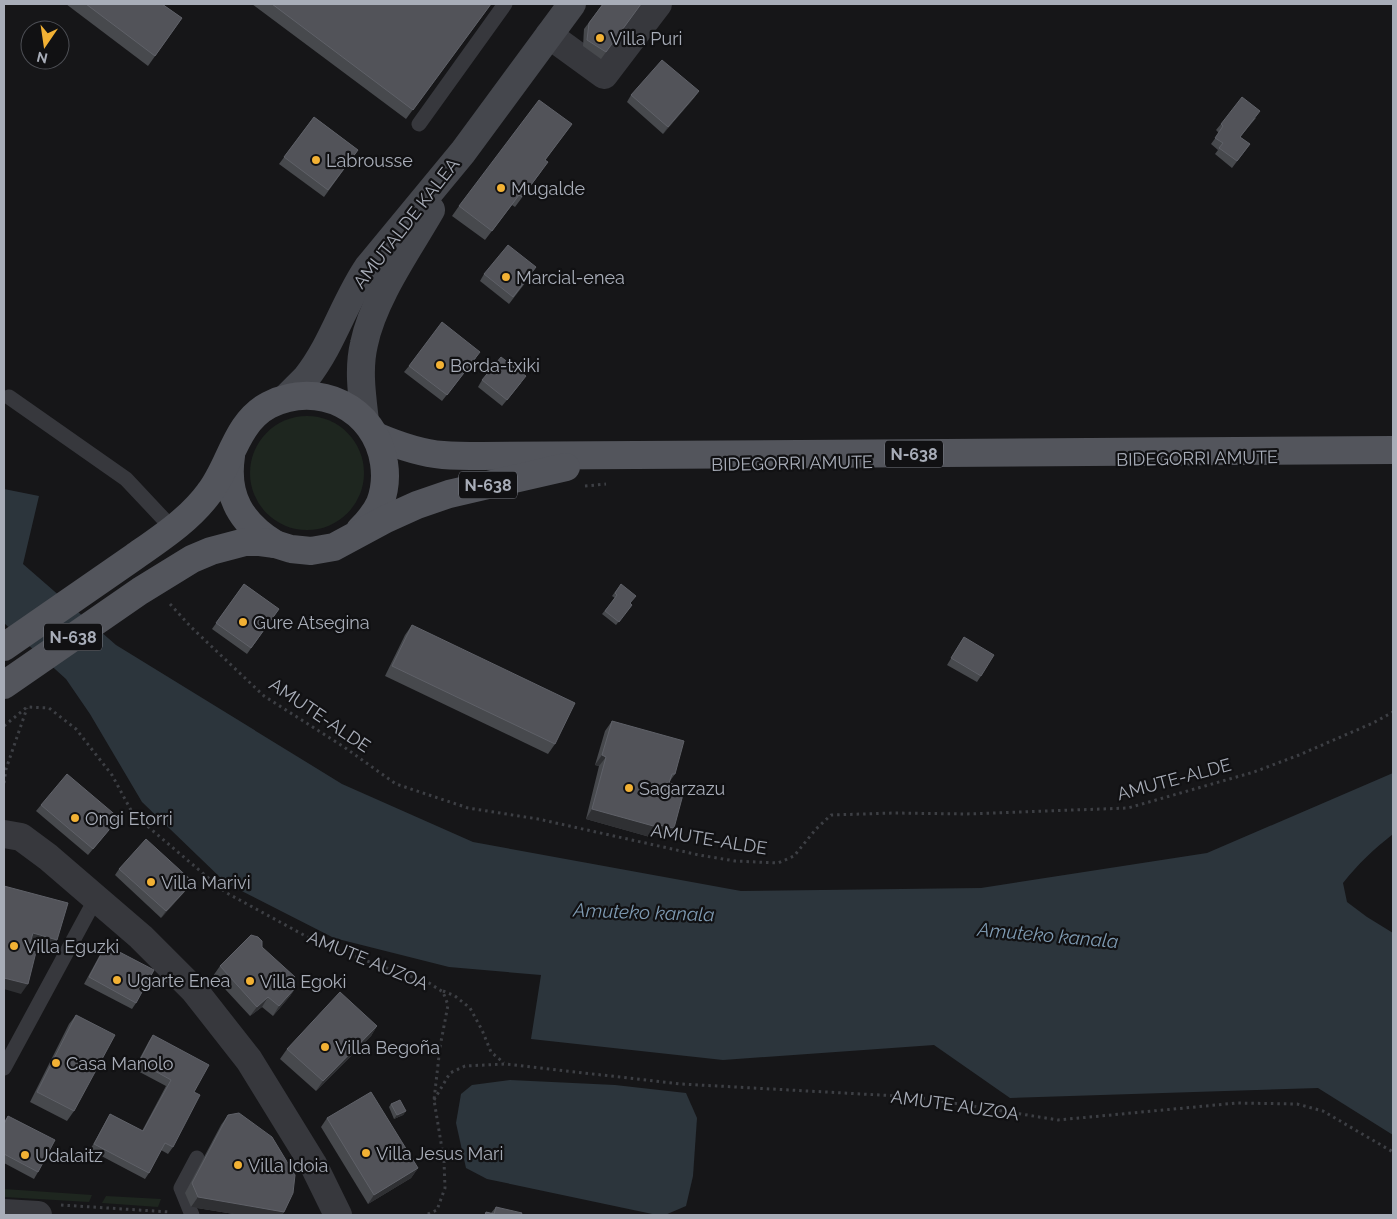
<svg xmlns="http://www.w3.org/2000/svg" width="1397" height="1219" font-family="Raleway,sans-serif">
<rect width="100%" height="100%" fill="#161618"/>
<g fill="#1e261f">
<circle cx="307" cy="473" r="57"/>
<polygon points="4,1189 92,1195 89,1202 4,1197"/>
<polygon points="106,1196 161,1199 158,1207 102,1203"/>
</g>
<g fill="#2c353c">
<path d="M 4,489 L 39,496 L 23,564 L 116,645 L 342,784 L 473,842 L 741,891 L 981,888 L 1207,853 L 1393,773 L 1393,834 C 1374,849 1358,864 1343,883 L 1347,902 L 1367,917 L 1393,933 L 1393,1135 L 1318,1088 L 1010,1098 L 934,1045 L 723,1060 L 531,1039 L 541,975 L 449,967 L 334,938 L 226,883 L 142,802 L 90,714 L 66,679 L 4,623 Z"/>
<polygon points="510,1080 615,1085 686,1093 697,1118 693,1176 686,1206 665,1215 657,1215 487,1179 466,1168 456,1123 461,1094 472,1085"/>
</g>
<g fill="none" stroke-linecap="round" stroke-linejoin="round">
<g stroke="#3d3f44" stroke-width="3" stroke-dasharray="2.5 4" stroke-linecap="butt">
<polyline points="585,486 606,484"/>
<polyline points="170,604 191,627 264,696 344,747 396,784 468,808 538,819 699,855 735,861 778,863 794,856 816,829 831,815 893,813 966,814 1128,808 1254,772 1299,755 1373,723 1393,712"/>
<polyline points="4,726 27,707 49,708 76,729 112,775 133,814 225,892 322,945 429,983 443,992 448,1005 440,1047 434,1100 444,1161 445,1188 437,1210 426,1215"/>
<polyline points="4,783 6,769 27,708"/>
<polyline points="443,991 455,996 470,1008 482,1030 491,1052 504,1063"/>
<polyline points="434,1100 450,1073 465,1066 505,1064 681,1084 916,1097 1058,1120 1237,1103 1297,1104 1323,1111 1393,1152"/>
<polyline points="61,1205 170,1212"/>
</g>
<g stroke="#37383d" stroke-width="15">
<polyline points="419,124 505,4"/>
<polyline points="9,397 126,479 173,529"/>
<polyline points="4,1068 96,898"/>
<polyline points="192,1215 181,1188 197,1158"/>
</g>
<g stroke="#37383d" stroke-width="28">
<polyline points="549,35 604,75 658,4"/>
<polyline points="4,834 21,837 48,857 141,937 194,990 249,1060 313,1164 338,1215"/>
<polyline points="4,1213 38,1215"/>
</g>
<g stroke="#45474d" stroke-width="28">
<path d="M 287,397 C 293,391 300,384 306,378 C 333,344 344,302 368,267 L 463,152 L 572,4"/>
<path d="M 365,421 C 362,395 358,369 364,344 C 373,299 408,250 431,210"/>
</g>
<g stroke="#53555c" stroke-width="28">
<path d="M 376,436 C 397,445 419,453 443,455 C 456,456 469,456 482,456 L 1393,450"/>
<path d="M 231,456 C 225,496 241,523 275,544"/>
<path d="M 4,647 C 47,617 91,587 134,557 C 161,538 189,520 209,493 C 231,465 235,423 269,405 C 318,380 376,408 384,463 C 386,476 385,490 380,503 C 375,514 368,522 360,530"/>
<polyline points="4,685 140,591 192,559 211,551 245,542 260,542 275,544 291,549 311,551 334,547 386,519 417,505 449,494 566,467"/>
</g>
</g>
<g fill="#47494d">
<polygon points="66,4 162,4 182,18 148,66"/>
<polygon points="252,4 491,4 406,119"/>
<polygon points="603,4 641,4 601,59 583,46 584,29"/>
<polygon points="699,91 694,98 663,134 627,102 631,95"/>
<polygon points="314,117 358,150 324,197 279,164"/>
<polygon points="1256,118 1240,137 1250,144 1232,168 1215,154 1218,150 1211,144 1219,133 1216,130 1221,124"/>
<polygon points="572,124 545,160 541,172 515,207 512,205 485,240 452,216 459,206"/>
<polygon points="484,274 532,274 509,304 480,281"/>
<polygon points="476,358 442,401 404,372 409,366"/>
<polygon points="482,380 521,383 502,406 478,387"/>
<polygon points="244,584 279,609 247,654 212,629"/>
<polygon points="621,584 630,603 632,605 616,625 602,614 615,598 612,596"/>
<polygon points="412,625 555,744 548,754 385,676 405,635"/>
<polygon points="964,637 981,676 977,682 947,665"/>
<polygon points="612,721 675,774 670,781 668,838 652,834 650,837 586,819 599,766 595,765 605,731"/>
<polygon points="41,805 114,824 88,855 36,811"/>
<polygon points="119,869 188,888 161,918 115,875"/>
<polygon points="106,945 136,1003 132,1009 84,984 102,951"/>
<polygon points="262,947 291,982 296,987 290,996 273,1016 262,1007 250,1016 213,976 220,966"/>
<polygon points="76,1015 74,1111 67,1121 30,1102 69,1024"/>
<polygon points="377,1026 371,1036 316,1091 280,1059 287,1049"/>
<polygon points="153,1035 194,1092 173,1147 168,1154 161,1150 149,1173 145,1179 90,1150 106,1121 110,1114 142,1131 166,1086 134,1069 149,1041"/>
<polygon points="391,1104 406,1111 403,1115 394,1119 389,1107"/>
<polygon points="228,1115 284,1212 282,1215 240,1215 191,1207 185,1193 221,1125"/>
<polygon points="8,1116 38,1172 34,1179 4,1163 4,1122"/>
<polygon points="327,1118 418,1168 411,1178 368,1204 321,1127"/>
<polygon points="496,1207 521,1215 484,1215 486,1212 491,1213"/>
</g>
<g fill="#2f3033">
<polygon points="699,91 694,98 663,134 668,127"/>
<polygon points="602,755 606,757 599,766 595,765"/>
<polygon points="592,809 658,825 674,828 668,838 652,834 650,837 586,819"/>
<polygon points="193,882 188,888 161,918 166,911"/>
<polygon points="33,933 57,940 51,950 26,943"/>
<polygon points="4,978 28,984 21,994 4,989"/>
<polygon points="296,987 290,996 273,1016 279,1006"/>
<polygon points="268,997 262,1007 250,1016 257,1007"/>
<polygon points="377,1026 371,1036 316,1091 323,1081"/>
<polygon points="406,1111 403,1115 394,1119 397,1115"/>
<polygon points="418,1168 411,1178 368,1204 374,1195"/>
<polygon points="198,1197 284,1212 282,1215 240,1215 191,1207"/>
</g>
<g fill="#525359" stroke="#5f6168">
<polygon points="86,4 162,4 182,18 155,56"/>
<polygon points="272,4 491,4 413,110"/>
<polygon points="603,4 641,4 606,52 587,40 589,23"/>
<polygon points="662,60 699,91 668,127 631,95"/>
<polygon points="1242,97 1260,111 1240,137 1250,144 1237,161 1219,148 1223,143 1215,138 1223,126 1221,124"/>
<polygon points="539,100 572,124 545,160 548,162 522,197 519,195 492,231 459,206"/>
<polygon points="314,117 358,150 328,190 284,157"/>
<polygon points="508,245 536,267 513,297 484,274"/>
<polygon points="442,322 480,352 447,395 409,366"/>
<polygon points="501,357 526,376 507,400 482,380"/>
<polygon points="244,584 279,609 251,648 216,623"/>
<polygon points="621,584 636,596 630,603 632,605 619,622 605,611 617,595 615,593"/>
<polygon points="412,625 575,703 555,744 392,666"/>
<polygon points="964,637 994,655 981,676 951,658"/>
<polygon points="612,721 684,741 675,774 672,774 669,783 685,787 674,828 658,825 657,827 592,809 606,757 602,755"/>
<polygon points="67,774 119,818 93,849 41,805"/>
<polygon points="146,839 193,882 166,911 119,869"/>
<polygon points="4,886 68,903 57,940 33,933 28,950 36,952 28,984 4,978"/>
<polygon points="251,935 258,937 262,941 262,947 295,977 291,982 296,987 279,1006 268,997 257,1007 220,966"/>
<polygon points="106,945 154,970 136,1003 89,977"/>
<polygon points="340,992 377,1026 323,1081 287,1049"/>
<polygon points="76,1015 115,1035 74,1111 37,1092"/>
<polygon points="153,1035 209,1065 194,1092 200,1095 173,1147 165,1143 149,1173 94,1144 110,1114 143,1131 171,1080 139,1062"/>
<polygon points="371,1092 418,1168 374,1195 327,1118"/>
<polygon points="400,1100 406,1111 397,1115 391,1104"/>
<polygon points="239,1113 272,1137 295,1175 293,1193 284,1212 198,1197 192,1183 228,1115"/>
<polygon points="8,1116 55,1140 38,1172 4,1154 4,1124"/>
<polygon points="496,1207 522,1213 521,1215 485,1215 486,1212 494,1214"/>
</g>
<g fill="#f2b134" stroke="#111113" stroke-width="2">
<circle cx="600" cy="38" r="5"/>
<circle cx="316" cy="160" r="5"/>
<circle cx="501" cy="188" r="5"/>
<circle cx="506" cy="277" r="5"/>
<circle cx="440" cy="365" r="5"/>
<circle cx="243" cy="622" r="5"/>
<circle cx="629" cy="788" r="5"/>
<circle cx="75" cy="818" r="5"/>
<circle cx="151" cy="882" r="5"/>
<circle cx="14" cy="946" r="5"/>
<circle cx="117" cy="980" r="5"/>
<circle cx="250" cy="981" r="5"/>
<circle cx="325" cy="1047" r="5"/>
<circle cx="56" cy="1063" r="5"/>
<circle cx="366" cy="1153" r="5"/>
<circle cx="25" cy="1155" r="5"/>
<circle cx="238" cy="1165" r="5"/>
</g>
<g text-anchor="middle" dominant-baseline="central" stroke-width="4.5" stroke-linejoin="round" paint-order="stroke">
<g fill="#111113" stroke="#7b7e86" stroke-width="1">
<rect x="885" y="440.5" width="58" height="27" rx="4"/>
<rect x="459" y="471.5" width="58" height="27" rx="4"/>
<rect x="44" y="623.5" width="58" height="27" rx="4"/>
</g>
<g font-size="16" font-weight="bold" fill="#a8adb8">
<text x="914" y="454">N-638</text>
<text x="488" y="485">N-638</text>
<text x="73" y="637">N-638</text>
</g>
<g font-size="18" fill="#a8adb8" stroke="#111113" text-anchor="start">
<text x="610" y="38">Villa Puri</text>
<text x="326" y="160">Labrousse</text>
<text x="511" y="188">Mugalde</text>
<text x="516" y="277">Marcial-enea</text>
<text x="450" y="365">Borda-txiki</text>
<text x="253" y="622">Gure Atsegina</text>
<text x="639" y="788">Sagarzazu</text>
<text x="85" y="818">Ongi Etorri</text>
<text x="161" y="882">Villa Marivi</text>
<text x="24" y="946">Villa Eguzki</text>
<text x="127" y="980">Ugarte Enea</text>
<text x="260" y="981">Villa Egoki</text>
<text x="335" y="1047">Villa Begoña</text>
<text x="66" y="1063">Casa Manolo</text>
<text x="376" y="1153">Villa Jesus Mari</text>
<text x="35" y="1155">Udalaitz</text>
<text x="248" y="1165">Villa Idoia</text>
</g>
<g font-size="18" fill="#a8adb8" stroke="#111113">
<text transform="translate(406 223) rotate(-52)">AMUTALDE KALEA</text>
<text transform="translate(1197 458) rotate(-1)">BIDEGORRI AMUTE</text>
<text transform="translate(792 463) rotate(-1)">BIDEGORRI AMUTE</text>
<text transform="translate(320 715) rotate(34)">AMUTE-ALDE</text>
<text transform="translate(1174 779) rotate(-15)">AMUTE-ALDE</text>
<text transform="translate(709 839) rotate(9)">AMUTE-ALDE</text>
<text transform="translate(368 960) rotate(22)">AMUTE AUZOA</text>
<text transform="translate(955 1105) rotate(8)">AMUTE AUZOA</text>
</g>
<g font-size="19" font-style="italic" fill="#7f9bb3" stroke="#111113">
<text transform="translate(644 912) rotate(2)">Amuteko kanala</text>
<text transform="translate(1048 935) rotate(5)">Amuteko kanala</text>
</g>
</g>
<rect width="1397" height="1219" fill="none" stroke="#a8adb8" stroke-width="10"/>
<g transform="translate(45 45) rotate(193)"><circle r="24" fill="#111113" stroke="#4d4f55"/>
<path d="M0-4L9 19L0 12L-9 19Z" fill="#f2b134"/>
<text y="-8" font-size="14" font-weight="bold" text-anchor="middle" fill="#a8adb8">N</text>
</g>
</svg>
